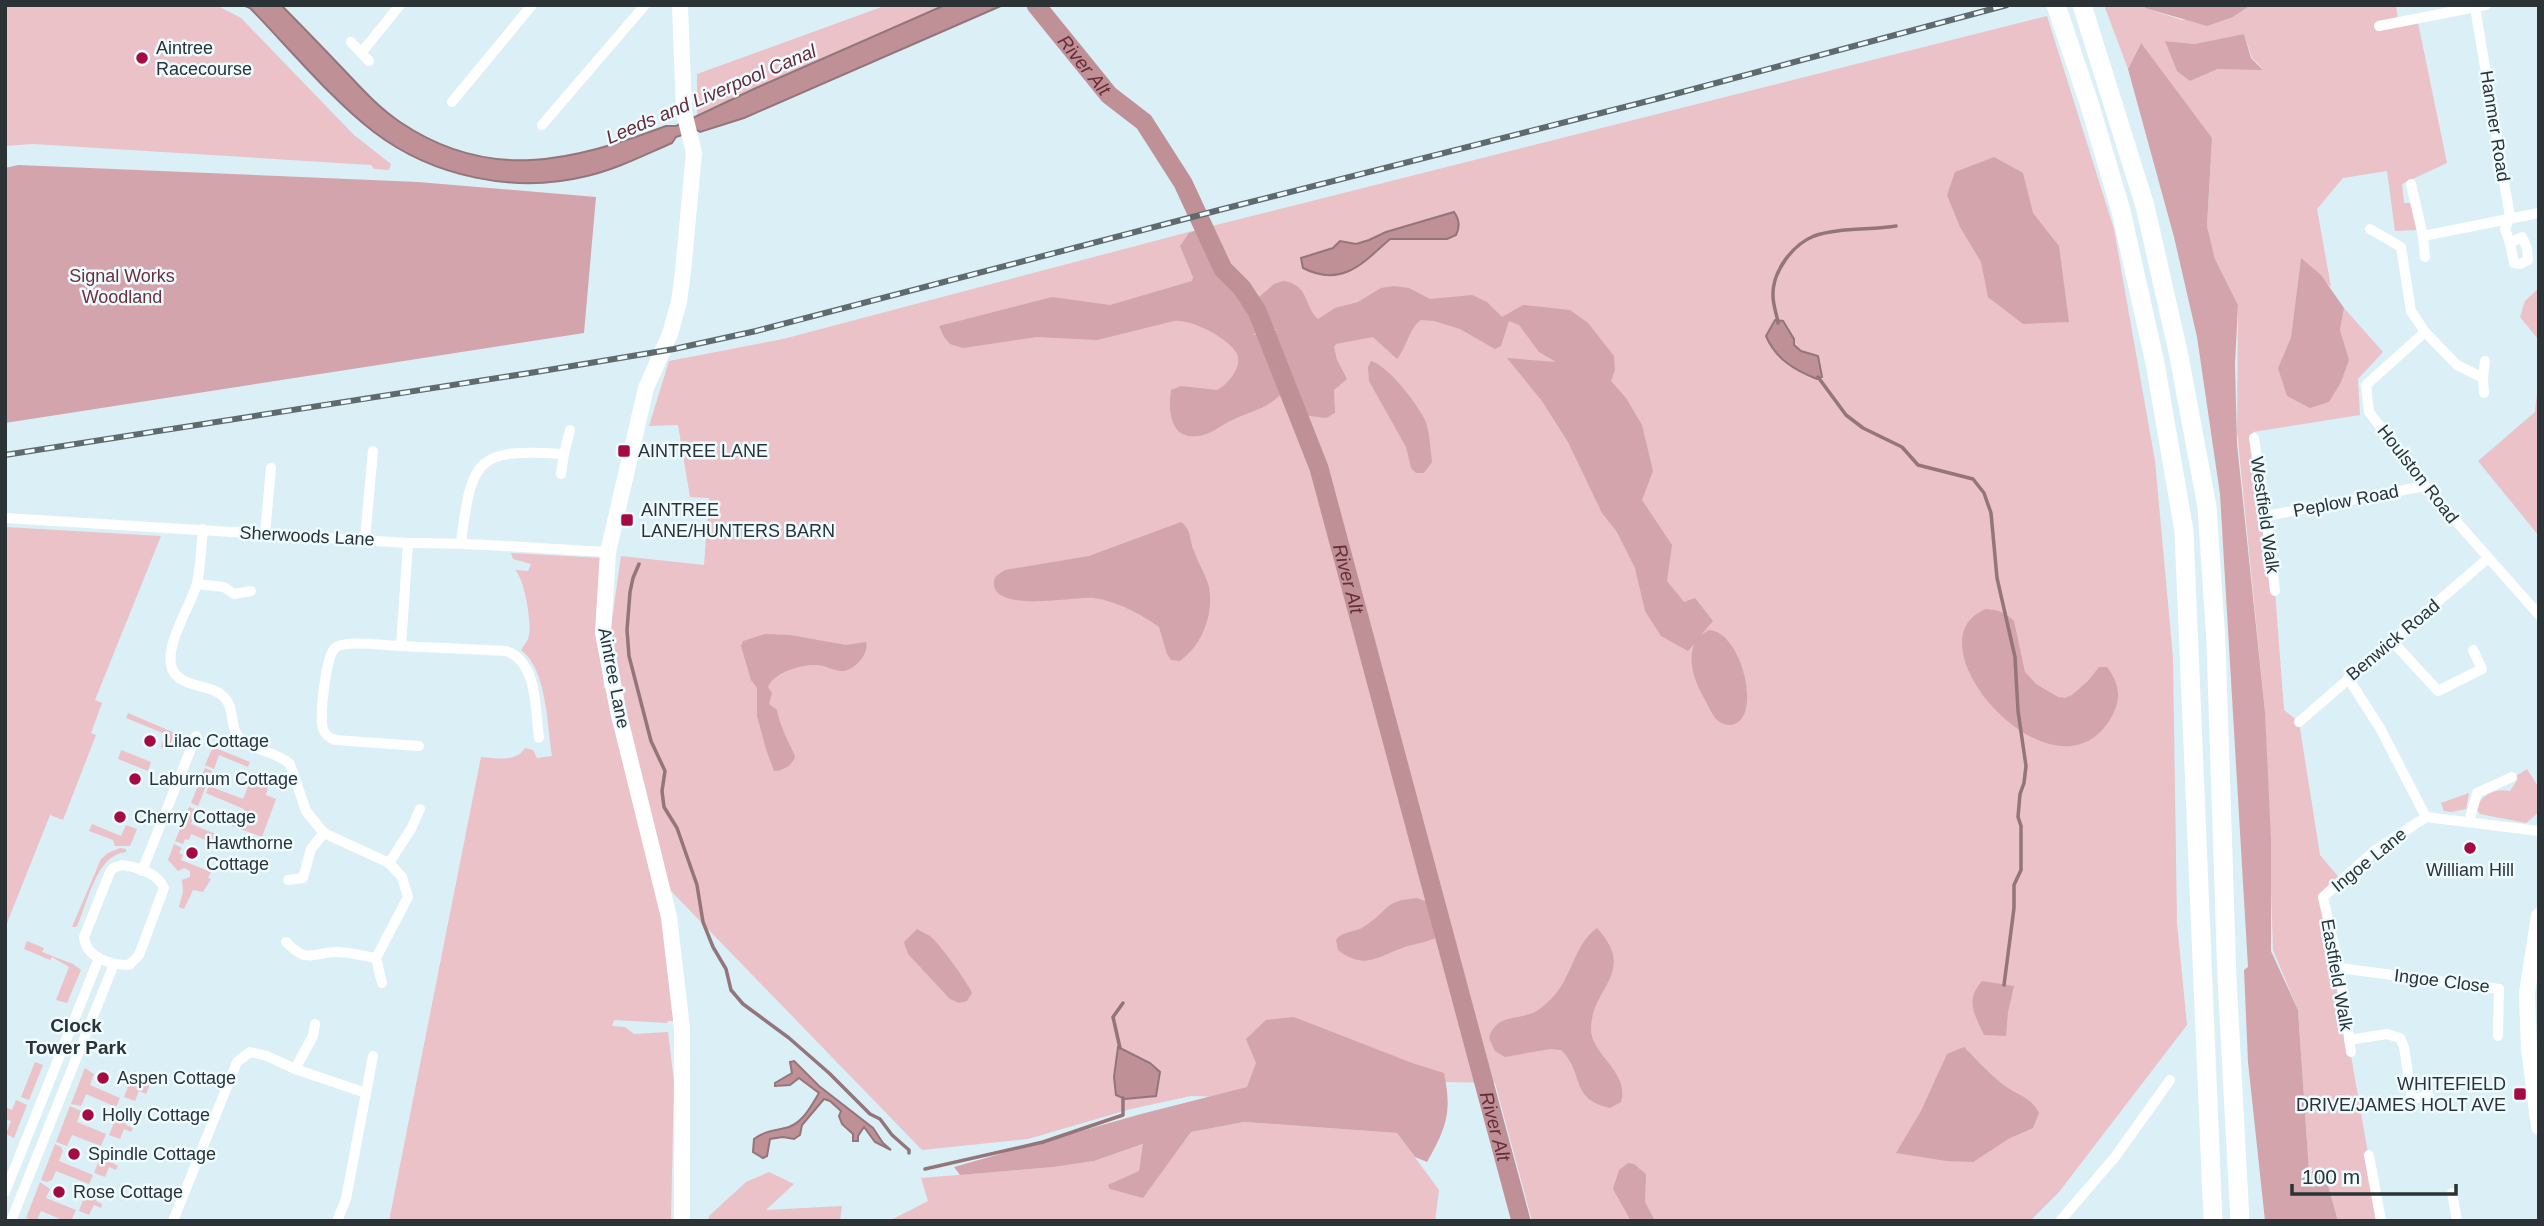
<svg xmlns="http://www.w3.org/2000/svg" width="2544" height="1226" font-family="Helvetica,sans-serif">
<rect width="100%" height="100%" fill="#dbeff6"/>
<g fill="#eac2c7" fill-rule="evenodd">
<polygon points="5,5 216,5 241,18 354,135 391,164 389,170 374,169 371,165 33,144 5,146"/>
<polygon points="887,5 945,5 756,88 708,110 697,118 697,74"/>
<path d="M 2104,5 L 2146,5 L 2145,8 L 2182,20 L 2233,17 L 2251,5 L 2396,5 L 2398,22 L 2417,18 L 2447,163 L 2402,184 L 2404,203 L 2415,203 L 2417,230 L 2395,231 L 2387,171 L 2343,178 L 2317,209 L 2331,287 L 2301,259 L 2291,337 L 2278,368 L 2349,361 L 2340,330 L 2344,308 L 2383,352 L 2358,379 L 2360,415 L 2253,432 L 2275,591 L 2284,710 L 2299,722 L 2320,855 L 2341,880 L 2323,897 L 2380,1221 L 2338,1221 L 2324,1171 L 2309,1171 L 2298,1010 L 2273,950 L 2265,712 L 2237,431 L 2238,305 L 2215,259 L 2207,226 L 2212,138 L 2140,44 L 2128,69 ZM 2244,34 L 2252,58 L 2263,69 L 2218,69 L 2190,81 L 2165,41 L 2194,44 Z"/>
<polygon points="2047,16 2114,229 2155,461 2173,658 2177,923 2187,1025 2059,1192 2030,1221 1532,1221 1495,1083 1443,1082 1260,1098 1191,1096 1131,1109 1028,1139 922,1150 670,890 632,742 611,627 621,556 704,565 709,498 690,497 678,425 649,426 669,361 783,339 1200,229"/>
<polygon points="2539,288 2539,340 2520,317 2525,301"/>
<polygon points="2539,373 2539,536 2478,461 2535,412"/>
<polygon points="5,527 161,536 95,700 102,703 91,733 96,735 63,820 50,815 5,928"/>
<path d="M 511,553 L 601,558 L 596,617 L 604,686 L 602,689 L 605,687 L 644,829 L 671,966 L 674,1021 L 668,1021 L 667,1023 L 614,1020 L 612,1026 L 625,1027 L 634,1034 L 668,1032 L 674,1082 L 671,1221 L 389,1221 L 481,757 C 496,758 516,763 525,748 L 533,750 L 537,758 L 552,756 C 547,725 547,669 521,650 C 524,645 528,641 529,635 C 532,623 524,577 515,570 L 528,571 L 531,564 L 513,559 Z"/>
<polygon points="128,713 175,733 168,750 161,747 165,734 126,718"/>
<polygon points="213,747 250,762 248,767 219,755 214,769 205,765"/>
<polygon points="121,750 151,762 148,771 118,759"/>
<polygon points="205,768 212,771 198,806 191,803"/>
<path d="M 2527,769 L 2539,788 L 2539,812 L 2526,823 L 2480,814 L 2476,809 C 2481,795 2495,788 2510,791 L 2518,779 L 2516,776 Z"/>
<polygon points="254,772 262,775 260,779 269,783 266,795 276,799 262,837 232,826 235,818 240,820 244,809 206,793 209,786 243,799"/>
<polygon points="2469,793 2466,809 2451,812 2444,811 2441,803"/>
<polygon points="189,807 197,810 191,824 218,835 215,844 191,834 189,840 185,839 183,844 175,841"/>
<polygon points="92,824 121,836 126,825 137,829 130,846 115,846 113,840 89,831"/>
<polygon points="174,844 182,848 179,853 183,855 181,860 211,872 208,878 211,879 203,892 193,890 184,909 179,907 183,892 182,880 190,877 190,871 184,868 178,871 168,860"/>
<path d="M 120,848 L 126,849 L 126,852 C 97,854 88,901 78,924 L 76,927 L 72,927 L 101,859 L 108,853 Z"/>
<polygon points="27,941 44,948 42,952 73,964 81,970 67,1003 56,1000 69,967 52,957 50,960 24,949"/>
<polygon points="35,1062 43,1065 29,1100 21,1097"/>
<polygon points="85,1068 94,1074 90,1085 120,1098 116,1107 86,1094 81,1106 71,1104"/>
<polygon points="134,1071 152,1079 146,1094 139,1091 135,1101 124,1097"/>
<polygon points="16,1100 27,1105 14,1138 6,1134 11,1121 5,1119 5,1107 12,1110"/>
<polygon points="70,1106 81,1111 77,1122 106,1134 101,1146 72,1135 67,1146 56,1142"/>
<polygon points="119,1110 130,1114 126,1125 133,1128 131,1132 124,1129 120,1139 109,1135"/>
<polygon points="1244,1122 1397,1133 1439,1190 1435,1221 889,1221 928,1201 921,1178 1054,1167 1094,1161 1144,1144 1139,1171 1143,1197 1191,1132"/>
<polygon points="55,1144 61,1147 63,1151 59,1161 93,1175 89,1184 56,1171 52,1180 47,1182 41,1180"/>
<polygon points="104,1148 115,1152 111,1162 118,1166 116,1170 109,1167 105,1177 94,1173"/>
<polygon points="769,1172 794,1184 766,1210 842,1206 840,1221 708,1221 709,1216 746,1182"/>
<polygon points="40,1182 50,1189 46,1198 76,1210 71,1221 65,1221 41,1211 37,1221 26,1218"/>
<polygon points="88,1186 99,1191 96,1201 102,1204 101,1208 94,1205 89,1215 79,1211"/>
</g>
<g fill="#d3a4ab">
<polygon points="2146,5 2251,5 2233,17 2207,26 2145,8"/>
<polygon points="2244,34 2251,58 2263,70 2218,69 2190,81 2177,71 2165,41 2194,44"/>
<polygon points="2141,43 2212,138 2207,226 2215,259 2238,305 2235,364 2237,444 2265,712 2271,840 2271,951 2298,1010 2309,1171 2324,1171 2338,1221 2265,1221 2248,1062 2244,970 2248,967 2220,494 2197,337 2174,237 2128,69"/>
<polygon points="1994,157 2023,173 2033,213 2059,246 2069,322 2023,324 1988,297 1981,262 1960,227 1947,195 1955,172"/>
<polygon points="18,165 418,182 596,197 584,333 5,423 5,168"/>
<path d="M 1200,229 L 1222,273 L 1254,316 L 1258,332 L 1252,335 L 1259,334 L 1281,394 C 1266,410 1247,412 1228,422 C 1219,427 1211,434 1199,436 C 1170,440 1168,411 1171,390 L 1181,386 L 1217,390 C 1227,385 1243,367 1237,354 C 1229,338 1191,319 1174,321 L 1097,340 L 1037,337 L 963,348 L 950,344 L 944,337 L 939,326 L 1052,297 L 1110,305 L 1192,281 L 1193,277 L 1180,246 L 1189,233 Z"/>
<polygon points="2301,258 2321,275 2344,308 2340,330 2349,360 2341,382 2329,402 2310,408 2287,396 2278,368 2291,337"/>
<path d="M 1284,281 C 1310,286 1303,305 1318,319 L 1335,308 L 1358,302 L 1381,288 L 1394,286 L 1409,288 L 1430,299 L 1472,295 L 1487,302 L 1502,317 L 1523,305 L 1570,310 L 1588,323 L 1614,356 L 1615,370 L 1611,381 L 1626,398 L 1642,425 L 1653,471 L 1642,500 L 1672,545 L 1667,581 L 1684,602 L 1695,598 L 1713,621 L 1701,635 L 1709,630 C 1743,632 1763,721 1731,725 C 1725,725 1720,723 1716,719 C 1711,713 1707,703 1703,696 C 1694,680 1688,662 1694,644 L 1688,651 L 1661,636 L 1645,611 L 1635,568 L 1617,532 L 1602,513 L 1568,442 L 1542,401 L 1507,358 L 1556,362 L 1539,352 L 1519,325 L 1509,321 L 1501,346 L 1495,349 L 1460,329 L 1434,321 L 1421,320 C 1409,328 1407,347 1397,359 L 1373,337 L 1336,344 L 1334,347 L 1337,360 L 1347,379 L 1334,390 L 1335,413 L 1326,418 L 1303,415 L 1283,372 L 1270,332 L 1278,329 L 1270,330 L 1258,298 L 1274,284 Z"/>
<path d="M 1371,361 C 1388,366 1415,401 1424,418 C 1430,430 1430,448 1432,462 L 1424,473 L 1416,473 L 1411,468 L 1406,447 L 1369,381 L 1368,367 Z"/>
<path d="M 1181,522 C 1192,530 1189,540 1194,551 C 1198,563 1206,575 1209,587 C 1214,615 1202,645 1180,661 L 1171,660 L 1167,654 L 1159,627 C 1141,614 1116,601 1094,598 C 1077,596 990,614 994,581 C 995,575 1001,573 1005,570 L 1089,556 Z"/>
<path d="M 1986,609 C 1998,610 2005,612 2014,621 L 2025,672 L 2036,684 L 2058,697 L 2065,698 L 2072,695 L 2088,681 L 2099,667 L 2107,667 C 2119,683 2122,698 2112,716 C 2058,815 1903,642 1986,609 Z"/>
<path d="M 765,634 L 790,635 L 846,645 L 866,642 C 869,654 856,668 845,671 C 836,672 827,666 817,665 C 802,664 774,672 768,687 L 772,693 L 769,704 L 777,710 C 780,727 788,740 795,756 C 793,765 783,771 774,771 L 766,749 L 757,716 L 757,688 L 751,680 L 741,646 L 743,641 Z"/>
<path d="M 1417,898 L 1433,904 L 1442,935 C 1429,942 1418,943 1405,947 C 1378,956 1365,971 1338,950 L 1336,940 C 1343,930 1356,933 1365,926 C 1390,910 1382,901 1417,898 Z"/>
<path d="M 1597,928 C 1638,973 1591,987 1591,1029 C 1591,1055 1630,1072 1621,1102 L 1610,1108 C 1569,1099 1585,1073 1561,1050 L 1550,1049 L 1505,1057 L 1495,1051 L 1489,1038 C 1496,1015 1514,1020 1533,1013 C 1539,1010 1545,1005 1550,1000 C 1572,980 1573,945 1597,928 Z"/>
<path d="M 917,929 C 921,932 928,934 932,938 C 939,943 970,986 972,993 L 967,1001 L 959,1003 L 950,999 L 908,954 L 904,942 Z"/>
<path d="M 1982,981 L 2014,986 L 2008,1012 L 2006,1036 L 1984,1035 C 1974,1013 1965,1001 1982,981 Z"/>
<path d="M 1294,1017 L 1412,1063 L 1444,1073 C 1452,1112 1447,1127 1427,1162 L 1415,1157 L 1397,1133 L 1244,1122 L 1191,1132 L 1143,1198 L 1110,1189 L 1108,1185 L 1139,1171 L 1143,1144 L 1094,1161 L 1054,1167 L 960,1175 L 954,1167 L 1141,1114 L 1247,1087 L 1256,1063 L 1246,1039 L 1266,1020 Z"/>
<path d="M 1964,1047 C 1977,1060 1990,1075 2005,1086 C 2019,1096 2031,1097 2039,1113 L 2033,1128 L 2010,1138 L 1973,1162 L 1946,1161 L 1896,1153 L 1921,1111 L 1947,1054 Z"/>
<polygon points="1628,1163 1634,1164 1646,1174 1645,1202 1655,1221 1631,1221 1613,1189 1619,1170"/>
</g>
<g fill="#bf9197" stroke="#93757a" stroke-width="2">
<path d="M 243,5 L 281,5 C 303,27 324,49 345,71 C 362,89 379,108 400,122 C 490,183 572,161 666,126 L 676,126 L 756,88 L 945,5 L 1003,5 L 744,118 L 700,132 L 697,130 L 676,137 L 672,143 C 644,155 617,169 587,176 C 515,194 433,177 374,132 C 331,99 289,48 250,8 Z"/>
<path d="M 1454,212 C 1460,220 1460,227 1456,235 L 1447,239 L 1390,239 C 1363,263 1342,288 1303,268 L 1301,258 L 1333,248 L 1340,241 L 1356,244 L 1369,240 L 1386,232 Z"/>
<path d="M 1775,320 L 1783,321 L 1794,339 L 1794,345 L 1801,351 L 1818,356 L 1822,377 L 1817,379 C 1794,370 1776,359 1766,336 Z"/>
<polygon points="1118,1047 1150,1063 1160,1072 1156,1096 1125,1099 1116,1095 1114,1077"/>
<path d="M 794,1061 L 819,1086 L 873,1128 L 883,1143 L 891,1150 L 875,1142 L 864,1127 L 858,1136 L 858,1141 L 853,1141 L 853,1134 L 842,1124 L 839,1116 L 841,1111 L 830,1101 L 824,1099 L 802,1125 L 800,1135 L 794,1139 L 783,1137 L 770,1139 L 767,1156 L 763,1158 L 753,1152 L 754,1139 C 765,1131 773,1131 785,1128 C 802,1125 811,1106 819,1093 L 799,1078 L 790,1085 L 775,1086 L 775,1083 L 792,1073 L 790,1062 Z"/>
</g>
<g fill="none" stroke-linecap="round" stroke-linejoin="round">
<g stroke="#93757a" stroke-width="3.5">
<path d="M 1778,323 C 1777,315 1773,305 1773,296 C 1772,272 1792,245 1814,236 C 1835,228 1872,230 1896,226"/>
<polyline points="1818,377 1846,415 1863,428 1902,447 1918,465 1973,479 1984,493 1991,513 1997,578 2015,657 2018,711 2026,766 2024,783 2020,794 2018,817 2021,826 2021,870 2014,885 2014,908 2004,985"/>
<polyline points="639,564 633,578 630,592 627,630 629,656 651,741 665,771 662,791 664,807 677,828 697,885 703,922 713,947 726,969 731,990 743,1004 789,1038 829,1073 870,1114 880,1119 892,1135 909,1150 909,1153"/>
<polyline points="1120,1048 1113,1017 1123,1003"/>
<polyline points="925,1169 1043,1142 1123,1115 1123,1098"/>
</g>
<path stroke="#bf9197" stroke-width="19" id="s1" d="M 1036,5 L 1109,95 L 1144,122 L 1183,183 L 1223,269 L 1242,288 L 1257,311 L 1319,468 L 1521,1221"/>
<g stroke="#fff" stroke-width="10">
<polyline points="2475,7 2510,217 2505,229 2510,243 2514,263 2521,264 2528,260 2527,248 2522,237 2510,243"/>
<polyline points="2379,26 2486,5"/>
<polyline points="351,42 369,61"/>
<polyline points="361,53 400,5"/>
<polyline points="452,102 532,5"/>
<polyline points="542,125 645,5"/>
<polyline points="2411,184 2423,236 2539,213"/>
<polyline points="2370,229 2401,247 2411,311 2425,332 2457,365 2483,378 2485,361"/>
<polyline points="2423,236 2425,257"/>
<polyline points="2425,332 2366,385 2369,412 2425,486 2539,615"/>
<polyline points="2483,378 2484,393"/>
<polyline points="2254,438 2266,516 2275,591"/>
<polyline points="564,454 570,430"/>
<polyline points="2266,516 2425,486"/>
<path d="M 5,518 L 408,543 C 474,542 541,549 608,552"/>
<path d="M 203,529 C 201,547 201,566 197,583 C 192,605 157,655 176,675 C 188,688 211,684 224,697 C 236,709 228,729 242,740 C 256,751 277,752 290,764 L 306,811 L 324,833 L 389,863 L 402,877 L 408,897 L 376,958 L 382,983"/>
<polyline points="265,534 271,468"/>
<polyline points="365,539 373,451"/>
<path d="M 461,542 C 472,458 476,448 564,454 L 561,474"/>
<path d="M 408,543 L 401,646 C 387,646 345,639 335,648 C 326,655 319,718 323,729 C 325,735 330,738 335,740 L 419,746"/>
<polyline points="197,584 224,587 234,594 251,591"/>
<polyline points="2393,642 2438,691 2482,669 2473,650"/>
<path d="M 401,646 L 506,651 C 538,661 535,710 539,738"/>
<polyline points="2348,678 2380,728 2426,817"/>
<polyline points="2299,722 2487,559"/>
<polyline points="2469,822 2477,793 2512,777"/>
<polyline points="389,863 411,829 420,809"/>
<path d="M 122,865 C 137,867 158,873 164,888 L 139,955 L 129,965 C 111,965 86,958 84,937 L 110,872 L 113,868 Z"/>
<polyline points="142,871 196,736"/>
<polyline points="288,880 303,878 311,849 324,833"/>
<path d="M 286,942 C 309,965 311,952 337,952 C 349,952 363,956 376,958"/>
<polyline points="2339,968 2499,989 2498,1036"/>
<polyline points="2349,1040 2387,1034 2400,1038 2404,1047 2412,1099 2429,1096"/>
<polyline points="2351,1052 2339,968 2323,897 2373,852 2426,817 2539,831"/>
<polyline points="295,1069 313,1036 315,1024"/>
<polyline points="2369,1155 2381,1221"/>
<polyline points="5,1192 99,958"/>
<polyline points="2452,1193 2457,1221"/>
<polyline points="11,1221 114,964"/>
<polyline points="173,1221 237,1062 250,1052 267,1056 295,1069 366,1093"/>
<polyline points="337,1221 346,1199 373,1056"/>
<polyline points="2060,1221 2115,1157 2170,1080"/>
</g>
<g stroke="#fff" stroke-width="16">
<polyline points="680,5 684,112 694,153 683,272 679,302 670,334 646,388 608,552 603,633 618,711 669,917 682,1028 682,1221"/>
<polyline points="2539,916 2527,993 2529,1049 2539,1127"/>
</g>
<g stroke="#fff" stroke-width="19">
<polyline points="2056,5 2090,106 2121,211 2155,363 2184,531 2213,1221"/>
<polyline points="2082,5 2145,206 2179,356 2207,507 2216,642 2227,979 2240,1221"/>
</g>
<defs>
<polyline id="rail" points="5,455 536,372 674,349 756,331 1223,209 1660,98 2007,5"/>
</defs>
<use href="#rail" stroke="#5f6a6e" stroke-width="6"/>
<use href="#rail" stroke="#eefbff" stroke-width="3.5" stroke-dasharray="10" stroke-linecap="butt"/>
</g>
<g fill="#a40b43" stroke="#eefbff" stroke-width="2.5">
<circle cx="142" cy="58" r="7"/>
<rect x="617" y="444" width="14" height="14" rx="3.5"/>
<rect x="620" y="513" width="14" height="14" rx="3.5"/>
<circle cx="150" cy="741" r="7"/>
<circle cx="135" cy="779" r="7"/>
<circle cx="120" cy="817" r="7"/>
<circle cx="2470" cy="848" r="7"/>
<circle cx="192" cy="853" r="7"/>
<circle cx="103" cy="1078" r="7"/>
<rect x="2513" y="1087" width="14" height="14" rx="3.5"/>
<circle cx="88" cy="1115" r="7"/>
<circle cx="74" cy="1154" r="7"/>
<circle cx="59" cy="1192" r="7"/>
</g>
<g text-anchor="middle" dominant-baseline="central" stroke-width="5" stroke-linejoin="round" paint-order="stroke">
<g font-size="18" fill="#2b3336" stroke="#eefbff" text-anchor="start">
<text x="156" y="48">Aintree<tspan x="156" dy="21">Racecourse</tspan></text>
<text x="638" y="451">AINTREE LANE</text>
<text x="641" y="510">AINTREE<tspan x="641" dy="21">LANE/HUNTERS BARN</tspan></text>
<text x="164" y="741">Lilac Cottage</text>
<text x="149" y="779">Laburnum Cottage</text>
<text x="134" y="817">Cherry Cottage</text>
<text x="206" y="843">Hawthorne<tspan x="206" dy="21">Cottage</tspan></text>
<text x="2470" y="870" text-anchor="middle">William Hill</text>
<text x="117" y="1078">Aspen Cottage</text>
<text x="2506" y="1084" text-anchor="end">WHITEFIELD<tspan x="2506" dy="21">DRIVE/JAMES HOLT AVE</tspan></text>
<text x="102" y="1115">Holly Cottage</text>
<text x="88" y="1154">Spindle Cottage</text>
<text x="73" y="1192">Rose Cottage</text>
</g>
<g font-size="18" fill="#2b3336" stroke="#eefbff">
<text transform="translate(2495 126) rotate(81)">Hanmer Road</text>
<text transform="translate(2418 474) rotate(52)">Houlston Road</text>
<text transform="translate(2346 501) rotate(-11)">Peplow Road</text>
<text transform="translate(2265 515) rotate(82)">Westfield Walk</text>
<text transform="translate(307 536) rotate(3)">Sherwoods Lane</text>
<text transform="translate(2393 640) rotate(-40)">Benwick Road</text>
<text transform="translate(614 678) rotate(79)">Aintree Lane</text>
<text transform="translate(2369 860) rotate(-39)">Ingoe Lane</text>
<text transform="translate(2337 975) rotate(80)">Eastfield Walk</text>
<text transform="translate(2442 981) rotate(7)">Ingoe Close</text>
</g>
<g font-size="18" fill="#6c303c" stroke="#eefbff">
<text x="122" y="276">Signal Works<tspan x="122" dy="21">Woodland</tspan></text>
</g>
<g font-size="19" font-style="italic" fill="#672c38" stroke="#eefbff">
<text stroke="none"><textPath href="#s1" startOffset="77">River Alt</textPath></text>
<text transform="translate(711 94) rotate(-23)">Leeds and Liverpool Canal</text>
<text stroke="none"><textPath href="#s1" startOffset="665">River Alt</textPath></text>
<text stroke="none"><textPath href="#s1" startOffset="1232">River Alt</textPath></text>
</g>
<g font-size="19" font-weight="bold" fill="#2b3336" stroke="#eefbff">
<text x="76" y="1025">Clock<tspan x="76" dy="22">Tower Park</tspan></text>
</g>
</g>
<rect width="2544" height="1226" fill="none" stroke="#2b3336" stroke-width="14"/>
<path d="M2292 1184v10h164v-10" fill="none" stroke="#2b3336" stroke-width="3.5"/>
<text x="2302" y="1184" font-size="21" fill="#2b3336" stroke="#eefbff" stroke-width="5" paint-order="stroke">100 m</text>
</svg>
